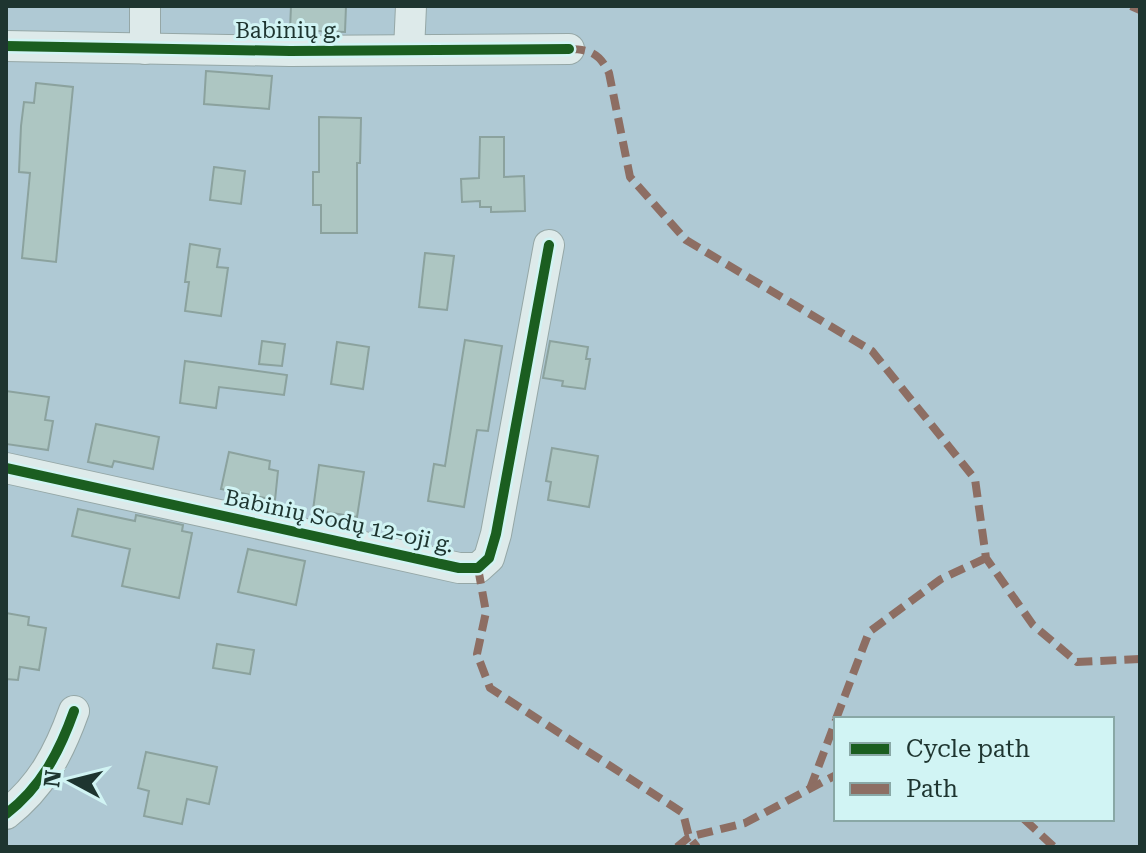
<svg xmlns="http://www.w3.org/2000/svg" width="1146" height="853" font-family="'Roboto Serif',serif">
<rect width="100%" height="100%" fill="#cce2e2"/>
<path fill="#afc9d4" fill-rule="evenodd" d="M 6,6 L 1140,6 L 1140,847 L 6,847 ZM 836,719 L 1112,719 L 1112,819 L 836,819 Z"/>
<g fill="#adc6c2" stroke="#8ba29e" stroke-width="2">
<polygon points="291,6 346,6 345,32 290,30"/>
<polygon points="206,71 272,76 269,109 204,104"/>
<polygon points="36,83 73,87 56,262 22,258 30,173 19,172 21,126 24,102 34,103"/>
<polygon points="319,117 361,118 360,163 357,163 357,233 321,233 321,205 313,205 313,172 319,172"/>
<polygon points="480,137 504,137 504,177 524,176 525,211 491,212 491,207 480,207 480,201 462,202 461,179 479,178"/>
<polygon points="214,167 245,171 241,204 210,200"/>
<polygon points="190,244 220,249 217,267 228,268 221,316 185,311 189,282 185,282"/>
<polygon points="425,253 454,256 447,310 419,307"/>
<polygon points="465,340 502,346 488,431 477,430 464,507 428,501 434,464 445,466"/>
<polygon points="262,341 285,344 282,366 259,364"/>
<polygon points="550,341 588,347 586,359 590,359 585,389 562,386 563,381 543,378"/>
<polygon points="337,342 369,347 363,389 331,384"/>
<polygon points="185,361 287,375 284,395 219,387 216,408 180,403"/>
<polygon points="6,391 49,397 45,420 53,421 48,450 6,444"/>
<polygon points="96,424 159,437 153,469 114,461 112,467 88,462"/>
<polygon points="552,448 598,456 589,507 548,500 551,482 546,481"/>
<polygon points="229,452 270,461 269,469 278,471 275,500 221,489"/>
<polygon points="319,465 364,472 357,517 313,510"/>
<polygon points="78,509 135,521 136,515 183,525 182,531 192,533 179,598 122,586 130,549 72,536"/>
<polygon points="248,549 305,561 296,605 238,592"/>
<polygon points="6,613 29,617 28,625 46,628 39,670 20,667 18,680 6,679"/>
<polygon points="217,644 254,650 250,674 213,668"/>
<polygon points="146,752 217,767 209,804 187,799 182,824 144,816 149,791 138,788"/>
</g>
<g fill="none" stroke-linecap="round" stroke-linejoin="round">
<defs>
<g id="minor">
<polyline points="6,46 290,51 569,49"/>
<polyline points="145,49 145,6"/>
<polyline points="409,50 411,6"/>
<polyline points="6,468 459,568 478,568 489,558 496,534 549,245"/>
<path d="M 6,814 C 41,787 59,753 74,711"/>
</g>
</defs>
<use href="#minor" stroke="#95a7a6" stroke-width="32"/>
<use href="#minor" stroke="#ddeaea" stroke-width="30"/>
<g stroke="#8d6e63" stroke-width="8" stroke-dasharray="16 8" stroke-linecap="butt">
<polyline points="1131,6 1140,10"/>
<path d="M 569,49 C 590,49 600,54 609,73 L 630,177 L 686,240 L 872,351 L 975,479 L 986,558 L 1033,625 L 1077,662 L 1140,659"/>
<polyline points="478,568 486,612 477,654 490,688 683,813 689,837 697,847"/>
<polyline points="836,719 869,632 941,579 986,558"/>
<polyline points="810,789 836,720"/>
<polyline points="1024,819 1054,847"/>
<polyline points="677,847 689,837 745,823 836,775"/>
</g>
<defs>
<g id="cycleway">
<polyline points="6,46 290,51 569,49"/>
<polyline points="6,468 459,568 478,568 489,558 496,534 549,245"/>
<path d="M 6,814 C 41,787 59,753 74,711"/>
</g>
</defs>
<use href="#cycleway" stroke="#d1f4f4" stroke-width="15"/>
<use href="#cycleway" stroke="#1b5e20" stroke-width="10"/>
</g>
<g text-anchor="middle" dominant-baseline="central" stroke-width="6" stroke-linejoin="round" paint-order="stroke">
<g font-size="22" fill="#1e3530" stroke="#d1f4f4">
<text x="288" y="30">Babinių g.</text>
<text transform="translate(339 521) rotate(12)">Babinių Sodų 12-oji g.</text>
</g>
</g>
<rect width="1146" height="853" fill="none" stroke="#1e3530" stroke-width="16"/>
<rect x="834" y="717" width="280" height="104" fill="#d1f4f4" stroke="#89a8a6" stroke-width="2"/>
<rect x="850" y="743" width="40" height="12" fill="#1b5e20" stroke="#89a8a6" stroke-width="2"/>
<text x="906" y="757" font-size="24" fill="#1e3530">Cycle path</text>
<rect x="850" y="783" width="40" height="12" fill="#8d6e63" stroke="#89a8a6" stroke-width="2"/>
<text x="906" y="797" font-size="24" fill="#1e3530">Path</text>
<g transform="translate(72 781) rotate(277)" stroke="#d1f4f4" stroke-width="6" paint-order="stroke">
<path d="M0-6L14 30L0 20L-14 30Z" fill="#1e3530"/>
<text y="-12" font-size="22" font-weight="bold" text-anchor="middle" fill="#1e3530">N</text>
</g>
</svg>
